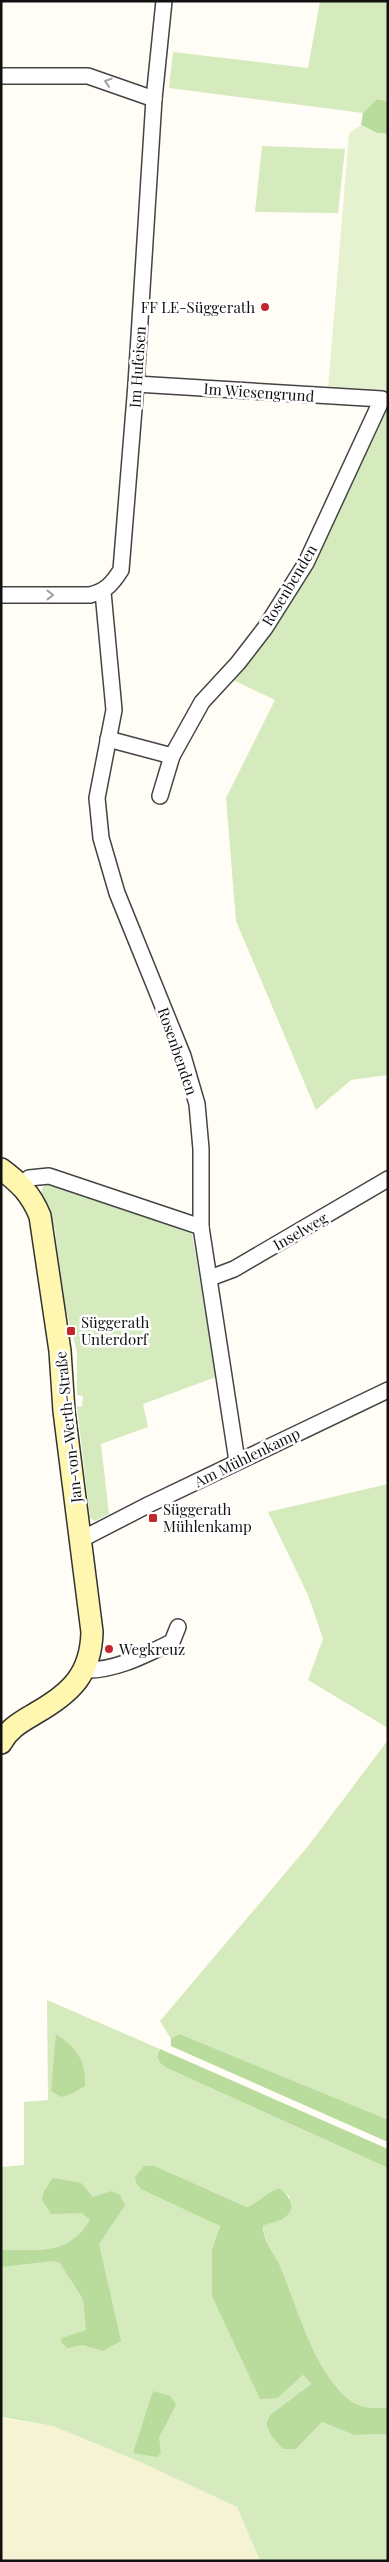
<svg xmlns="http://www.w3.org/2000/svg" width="389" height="2562" font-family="'Playfair Display',serif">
<rect width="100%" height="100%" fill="#fffdf5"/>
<polygon fill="#f6f3d4" points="1,2418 53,2426 138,2461 237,2507 260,2561 1,2561"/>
<g fill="#d5ebbd">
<polygon points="320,1 388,1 388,101 377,99 363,113 169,88 173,52 308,68"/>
<polygon points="262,146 345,149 338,213 255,212"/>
<polygon points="388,407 388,1075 351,1080 316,1110 236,921 226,798 275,700 231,679 264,636 382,411"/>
<polygon points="47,1184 55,1184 192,1234 216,1377 143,1404 148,1427 101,1444 109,1514 95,1521 90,1518 77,1407 82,1406 83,1396 77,1395 77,1352 61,1291 55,1229 41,1195 42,1188"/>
<polygon points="388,1484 388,1728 308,1680 323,1639 308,1595 268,1512"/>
<polygon points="388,1740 388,2142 171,2046 171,2039 160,2021 309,1845"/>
<path d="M 47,2000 L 160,2049 L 157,2059 L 161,2064 L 169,2069 L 388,2168 L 388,2408 C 376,2408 361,2409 351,2401 C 313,2372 298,2307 279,2265 C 273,2252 264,2240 263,2226 L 268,2222 L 275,2222 L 290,2197 L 280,2188 C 266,2192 260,2202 247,2207 L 211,2191 L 192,2212 L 220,2226 L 212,2249 L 278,2398 L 303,2375 L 311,2384 L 270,2415 L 266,2424 L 270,2434 L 296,2449 L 322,2422 L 354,2435 L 388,2434 L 388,2561 L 260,2561 L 237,2507 L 138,2461 L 53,2426 L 1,2417 L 1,2167 L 24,2165 L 24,2102 L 48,2100 Z"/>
</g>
<g fill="#b9dc9c">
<polygon points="377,99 388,101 388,134 377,133 361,125 363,113"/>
<path d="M 56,2034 C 76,2047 86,2060 85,2086 L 73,2093 L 61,2097 L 51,2091 Z"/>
<polygon points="179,2034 388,2120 388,2142 171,2046 171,2039"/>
<polygon points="160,2049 388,2149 388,2168 169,2069 161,2064 157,2058"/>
<path d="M 144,2166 L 154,2166 L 247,2207 C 260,2202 266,2192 280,2188 C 293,2200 298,2212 278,2221 C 272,2223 268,2223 263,2226 C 263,2240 273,2252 279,2264 C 298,2307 313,2372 351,2401 C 361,2409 376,2408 388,2408 L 388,2434 L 354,2435 L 322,2422 L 296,2449 L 283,2449 L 270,2434 L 266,2424 L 270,2415 L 311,2384 L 303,2375 L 278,2398 L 260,2399 L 212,2296 L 212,2249 L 220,2226 L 141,2189 L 136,2183 L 135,2177 Z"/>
<path d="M 53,2178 L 81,2183 L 93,2197 L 112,2191 L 120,2195 L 125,2205 L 99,2244 L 121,2341 L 103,2351 L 83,2345 L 67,2348 L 61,2342 L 62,2338 L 86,2330 L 83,2299 L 60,2263 L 53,2261 L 1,2267 L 1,2250 C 39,2249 68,2257 90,2220 L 82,2213 L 51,2214 L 42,2200 L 44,2191 Z"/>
<polygon points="153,2391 170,2396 176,2405 159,2437 161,2453 157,2457 133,2453"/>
</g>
<polygon fill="#e6f2cf" points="361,125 377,133 388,134 388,395 328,389 349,133"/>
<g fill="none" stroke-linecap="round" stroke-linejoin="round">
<defs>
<g id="minor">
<polyline points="1,76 88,76 154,99"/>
<polyline points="136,384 382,399 306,563 265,628 238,663 202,702 172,756 160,796"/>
<polyline points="103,592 114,710 97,798 101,838 117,893 183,1056 197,1104 201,1149 201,1227 237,1461"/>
<path d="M 1,595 L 90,595 C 106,591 112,584 121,570 L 136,384 L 154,99 L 164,1"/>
<polyline points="108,739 172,756"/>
<polyline points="22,1184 29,1178 49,1176 201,1227"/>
<polyline points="210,1278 234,1269 388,1179"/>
<polyline points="80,1540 150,1504 388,1390"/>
<path d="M 85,1670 C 115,1671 145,1655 172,1642 L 178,1627"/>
</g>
<path id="secondary" d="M 1,1169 C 20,1183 31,1194 40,1216 L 60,1351 L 64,1411 L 92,1632 C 91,1674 71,1693 36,1713 C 21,1722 9,1728 1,1743"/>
</defs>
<use href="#minor" stroke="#444" stroke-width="18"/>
<use href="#secondary" stroke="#333" stroke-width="24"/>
<use href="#minor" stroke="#fff" stroke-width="15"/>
<use href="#secondary" stroke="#fff6b0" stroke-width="21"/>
</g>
<defs><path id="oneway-chevron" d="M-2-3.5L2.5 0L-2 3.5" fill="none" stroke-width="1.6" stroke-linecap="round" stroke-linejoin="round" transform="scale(1.25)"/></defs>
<g stroke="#a0a0a0">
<use href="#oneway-chevron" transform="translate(108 82) rotate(-162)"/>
<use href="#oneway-chevron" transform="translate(50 595)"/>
</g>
<g fill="#c4262e" stroke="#fff" stroke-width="2">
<circle cx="265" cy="307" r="5"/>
<rect x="66" y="1326" width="10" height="10" rx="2.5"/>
<rect x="148" y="1513" width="10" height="10" rx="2.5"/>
<circle cx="109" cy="1649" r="5"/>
</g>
<g text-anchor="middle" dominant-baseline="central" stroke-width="5" stroke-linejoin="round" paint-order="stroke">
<g font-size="15" fill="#111" stroke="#fff" text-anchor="start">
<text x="255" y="307" text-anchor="end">FF LE-Süggerath</text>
<text x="81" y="1322">Süggerath<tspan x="81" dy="17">Unterdorf</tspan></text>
<text x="163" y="1509">Süggerath<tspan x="163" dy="17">Mühlenkamp</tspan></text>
<text x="119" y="1649">Wegkreuz</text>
</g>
<g font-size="15" fill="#111" stroke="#fff">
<text transform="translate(137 367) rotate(-86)">Im Hufeisen</text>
<text transform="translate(259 392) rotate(4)">Im Wiesengrund</text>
<text transform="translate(289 585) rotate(-59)">Rosenbenden</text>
<text transform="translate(178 1051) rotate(71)">Rosenbenden</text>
<text transform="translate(300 1231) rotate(-30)">Inselweg</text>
<text transform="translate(68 1427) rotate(-96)">Jan-von-Werth-Straße</text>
<text transform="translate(247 1457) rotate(-26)">Am Mühlenkamp</text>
</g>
</g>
<rect width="389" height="2562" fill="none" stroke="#111111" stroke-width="5"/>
</svg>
